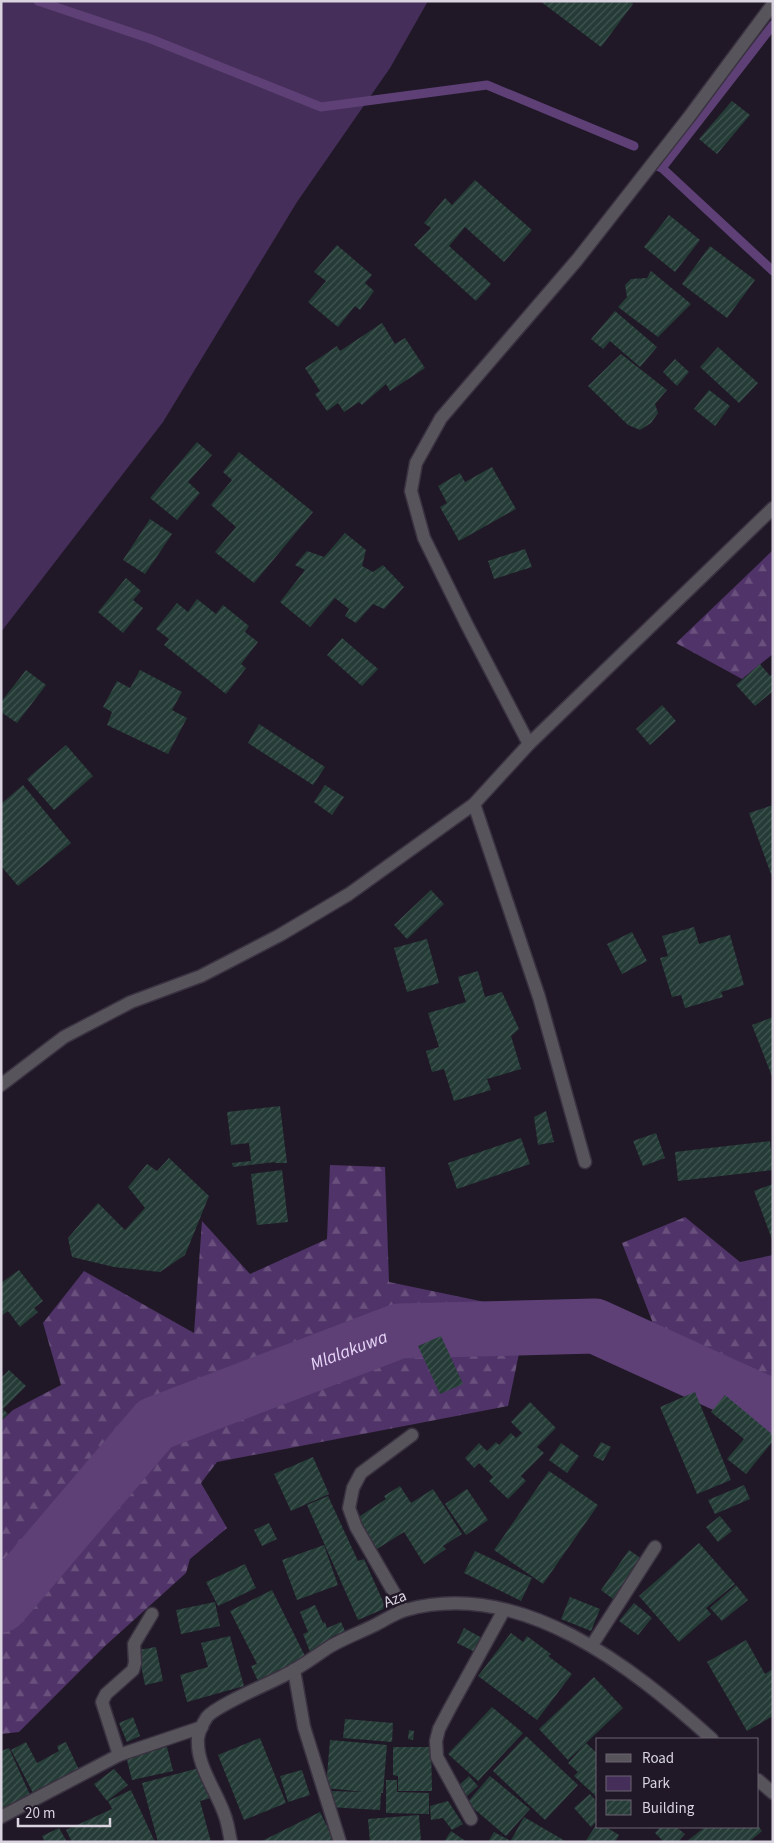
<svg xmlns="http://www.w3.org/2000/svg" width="774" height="1843" font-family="'Source Sans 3',sans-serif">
<defs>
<pattern id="forest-firs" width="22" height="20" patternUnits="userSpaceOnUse" patternTransform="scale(1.25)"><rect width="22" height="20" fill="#503368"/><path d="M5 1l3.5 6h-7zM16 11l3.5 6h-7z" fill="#69507d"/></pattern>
<pattern id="building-hatch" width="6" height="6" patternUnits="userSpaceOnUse" patternTransform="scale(1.25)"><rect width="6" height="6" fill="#243b36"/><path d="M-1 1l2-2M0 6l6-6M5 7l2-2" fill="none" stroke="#435653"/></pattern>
</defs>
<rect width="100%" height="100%" fill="#201827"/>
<polygon fill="#452e59" points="1,1 428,1 390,68 297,202 163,422 1,632"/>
<g fill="url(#forest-firs)">
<polygon points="773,550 773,654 742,679 676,643"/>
<polygon points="330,1165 385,1167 389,1282 528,1311 508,1406 217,1462 201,1483 227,1528 190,1559 186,1573 105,1646 19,1732 1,1734 1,1421 13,1410 61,1385 43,1323 84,1271 194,1333 202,1221 250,1274 327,1239"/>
<polygon points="685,1217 740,1262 773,1255 773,1379 654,1326 622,1243"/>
</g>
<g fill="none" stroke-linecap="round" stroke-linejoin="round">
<g stroke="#5e4077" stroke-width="9">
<polyline points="38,1 151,39 321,107 487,85 634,146"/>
<polyline points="657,166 662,168 773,271"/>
<polyline points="662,168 773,25"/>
</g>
<path stroke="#5e4077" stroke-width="55" id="s1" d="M 1,1605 L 155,1424 L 399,1331 L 595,1326 L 773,1407"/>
</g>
<g fill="url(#building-hatch)">
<polygon points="540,1 630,1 633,4 601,47"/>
<polygon points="732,101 750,115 717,154 699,139"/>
<polygon points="475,180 532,230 504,262 465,227 449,246 491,284 476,301 414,245 431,228 424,223 445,198 452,205"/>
<polygon points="669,215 700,240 675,272 644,247"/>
<polygon points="337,245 372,275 365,283 374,291 360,310 355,306 338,327 308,302 326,281 314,272"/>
<polygon points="710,246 755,280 727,318 682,284"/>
<polygon points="651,271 691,304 658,337 618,307 627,297 625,285 631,279 647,278"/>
<polygon points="615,311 657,347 640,367 610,341 603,349 591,339"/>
<polygon points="382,323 395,344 405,338 425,368 390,391 386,384 362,405 359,402 344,412 338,403 327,411 315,394 320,391 305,368 337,346 340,351"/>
<polygon points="718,347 758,383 739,403 700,367"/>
<polygon points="621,354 667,390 655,404 658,413 651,423 640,430 628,425 588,386"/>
<polygon points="675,359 689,372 677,386 663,372"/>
<polygon points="709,390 730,406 715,426 694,409"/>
<polygon points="197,442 212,455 188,482 200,493 177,520 150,498"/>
<polygon points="239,452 313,512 254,583 215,552 236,527 211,505 232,480 223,472"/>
<polygon points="492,467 516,509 459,541 440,507 447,503 438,486 460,473 465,482"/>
<polygon points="150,519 172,534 145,574 123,560"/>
<polygon points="345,533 366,550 362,566 373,572 383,565 404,587 384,609 373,604 356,623 345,616 349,609 335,598 310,627 280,602 305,570 295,565 307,551 324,557"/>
<polygon points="525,549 532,567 494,579 488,561"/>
<polygon points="126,578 141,591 133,600 143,608 123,633 98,612"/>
<polygon points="197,599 216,614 223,605 249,626 245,632 258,642 241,664 246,668 226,694 164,645 169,639 156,629 177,603 188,612"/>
<polygon points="342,638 378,669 362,686 327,655"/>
<polygon points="760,664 770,676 773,674 773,691 755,706 736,685"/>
<polygon points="26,670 46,685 17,723 1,712 1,702"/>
<polygon points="140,670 182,692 172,710 187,718 168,754 107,725 112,712 103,707 117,681 130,688"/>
<polygon points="662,705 676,721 650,745 636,729"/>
<polygon points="259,724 325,767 313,785 248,743"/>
<polygon points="66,745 93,776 54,810 27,779"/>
<polygon points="23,785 71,843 18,886 1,866 1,804"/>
<polygon points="325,785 344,797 332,815 314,802"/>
<polygon points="773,805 773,877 772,877 749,813"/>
<polygon points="431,890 444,904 407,939 394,925"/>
<polygon points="694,927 699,944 730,935 744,985 721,992 723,997 685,1008 681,995 672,997 660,958 668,956 662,936"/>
<polygon points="632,932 647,961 622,974 607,944"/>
<polygon points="427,939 439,983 407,992 394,948"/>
<polygon points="478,971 485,997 502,992 519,1029 511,1036 521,1069 487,1079 491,1090 454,1101 444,1069 432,1072 426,1051 439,1047 428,1013 466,1002 458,977"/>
<polygon points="773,1017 773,1079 752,1025"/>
<polygon points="280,1106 287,1163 275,1163 275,1162 233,1167 232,1163 251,1161 249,1143 231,1145 227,1112"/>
<polygon points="546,1111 554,1142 538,1145 534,1117"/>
<polygon points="656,1133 665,1158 643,1166 633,1141"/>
<polygon points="521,1138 530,1164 457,1189 448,1163"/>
<polygon points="770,1141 773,1170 678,1181 675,1152"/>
<polygon points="169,1158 209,1196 185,1255 160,1272 114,1267 72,1257 68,1238 98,1203 125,1230 145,1208 128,1187 147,1164 157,1171"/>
<polygon points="282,1170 288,1222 257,1225 251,1174"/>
<polygon points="773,1184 773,1242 754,1191"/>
<polygon points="19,1270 43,1301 34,1308 38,1312 20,1327 8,1311 1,1316 1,1283"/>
<polygon points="441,1336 463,1384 440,1394 418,1346"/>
<polygon points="9,1370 26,1386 3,1409 8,1414 1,1421 1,1378"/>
<polygon points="695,1392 731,1480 697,1494 660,1407"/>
<polygon points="725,1395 773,1435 773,1441 746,1474 727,1459 744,1439 711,1412"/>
<polygon points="530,1402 556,1428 537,1447 544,1453 521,1476 526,1481 508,1499 489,1481 493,1477 479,1463 474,1468 465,1458 479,1443 487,1451 496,1442 499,1445 511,1433 516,1438 522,1433 511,1422"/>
<polygon points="601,1442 611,1447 603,1461 593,1456"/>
<polygon points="561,1443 579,1456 567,1473 549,1460"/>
<polygon points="313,1457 329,1494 291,1511 274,1474"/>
<polygon points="549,1471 598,1505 543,1584 494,1550"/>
<polygon points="744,1485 750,1499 715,1514 708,1500"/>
<polygon points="400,1486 411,1503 433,1489 462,1534 443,1546 446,1549 424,1564 404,1532 377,1549 357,1518 386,1499 384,1496"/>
<polygon points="467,1489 488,1520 466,1535 445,1504"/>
<polygon points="328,1496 358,1561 364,1559 386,1608 358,1620 307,1505"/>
<polygon points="720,1516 732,1531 718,1542 706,1527"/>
<polygon points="269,1523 277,1539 262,1546 254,1530"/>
<polygon points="699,1543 735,1584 706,1608 711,1614 679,1642 639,1596"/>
<polygon points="324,1545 338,1585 297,1600 282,1560"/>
<polygon points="629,1550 642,1559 613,1599 601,1590"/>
<polygon points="475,1551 532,1578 521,1601 464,1573"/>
<polygon points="245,1564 256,1588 218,1606 206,1582"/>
<polygon points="736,1585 748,1600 722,1621 710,1608"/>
<polygon points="272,1590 306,1658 258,1681 251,1666 257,1664 230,1611"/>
<polygon points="570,1597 600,1609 591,1631 561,1619"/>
<polygon points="215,1602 220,1626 181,1634 176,1610"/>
<polygon points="634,1603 652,1618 638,1635 619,1621"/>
<polygon points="315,1605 323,1623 325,1622 327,1628 341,1622 345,1631 331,1637 334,1642 310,1652 303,1634 308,1632 300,1612"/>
<polygon points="464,1628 482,1638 475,1652 457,1643"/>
<polygon points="511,1633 523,1642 527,1636 551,1654 548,1656 572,1674 537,1720 478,1676"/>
<polygon points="230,1636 244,1686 187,1702 180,1675 208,1667 201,1643"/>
<polygon points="746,1640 765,1674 773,1669 773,1716 747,1731 707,1662"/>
<polygon points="156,1647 163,1681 145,1685 138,1650"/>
<polygon points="594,1677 623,1708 568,1760 539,1729"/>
<polygon points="492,1707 523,1733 478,1781 448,1754"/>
<polygon points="133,1717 140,1736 127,1742 119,1723"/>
<polygon points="345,1719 393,1723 392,1742 343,1738"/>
<polygon points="409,1730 414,1731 413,1740 408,1739"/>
<polygon points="526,1736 578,1785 545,1820 493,1771"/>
<polygon points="260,1738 286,1803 244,1820 218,1755"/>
<polygon points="330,1740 387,1745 383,1793 381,1793 380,1810 329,1807 330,1791 364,1792 326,1788"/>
<polygon points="26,1742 37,1763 59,1751 57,1746 66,1742 79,1770 33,1793 11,1750"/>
<polygon points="586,1743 598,1754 598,1798 574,1776 578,1772 568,1763"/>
<polygon points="167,1747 173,1771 132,1780 126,1756"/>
<polygon points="393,1747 431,1747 432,1791 398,1791 398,1776 393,1775"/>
<polygon points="9,1748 31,1797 1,1810 1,1751"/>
<polygon points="203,1767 211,1798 200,1801 211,1842 158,1842 142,1783"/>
<polygon points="114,1769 128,1785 107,1801 94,1784"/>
<polygon points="302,1770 310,1795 288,1802 280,1776"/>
<polygon points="469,1776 478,1786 466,1797 457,1787"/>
<polygon points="490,1776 530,1809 506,1836 467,1803"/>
<polygon points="386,1780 397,1780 397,1792 429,1793 429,1814 386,1813"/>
<polygon points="131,1790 155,1842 72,1842 66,1830 112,1809 108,1801"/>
<polygon points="590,1794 598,1803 598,1820 591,1827 574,1808"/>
<polygon points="448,1801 463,1824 452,1830 443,1818 431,1820 430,1806"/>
<polygon points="320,1812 335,1842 260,1842"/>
<polygon points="419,1815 421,1842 370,1842 368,1819"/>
<polygon points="524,1817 567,1842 510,1842"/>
<polygon points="598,1822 598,1827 606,1827 619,1835 615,1842 585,1842"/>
<polygon points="660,1827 676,1827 685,1834 678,1842 664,1842 655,1833"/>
<polygon points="705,1827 759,1827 762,1831 749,1842 686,1842"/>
<polygon points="59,1828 67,1842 45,1842 42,1836"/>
<polygon points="451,1831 467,1842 444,1842"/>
<polygon points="494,1832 509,1840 508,1842 488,1842"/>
</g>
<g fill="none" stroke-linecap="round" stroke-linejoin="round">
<defs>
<g id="street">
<polyline points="529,744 467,625 424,538 411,491 416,463 441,418 577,260 689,117 773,4"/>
<polyline points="474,804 539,997 585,1162"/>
<polyline points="1,1085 64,1037 131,1002 201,976 280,935 349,894 474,804 529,744 773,508"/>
<polyline points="404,1610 356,1527 349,1508 353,1488 361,1473 412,1435"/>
<polyline points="592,1645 655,1547"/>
<polyline points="294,1670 304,1727 340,1842"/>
<polyline points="119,1755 102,1702 106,1694 133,1670 135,1663 134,1644 152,1614"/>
<polyline points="758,1780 773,1793"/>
<polyline points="1,1817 119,1755 202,1727"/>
<polyline points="471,1819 437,1757 436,1741 439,1729 450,1708 504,1610"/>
<path d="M 231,1842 C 229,1833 228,1824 225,1816 C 217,1791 196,1766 198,1738 C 199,1732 203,1723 207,1717 C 217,1705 266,1685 283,1676 C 300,1668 315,1656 331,1646 C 345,1638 361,1632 375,1625 C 385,1620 395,1613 406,1610 C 521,1578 632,1667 712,1739"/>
</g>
</defs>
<use href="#street" stroke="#3a3241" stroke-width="15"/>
<use href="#street" stroke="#58545c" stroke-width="12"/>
</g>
<g text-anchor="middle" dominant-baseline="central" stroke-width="5" stroke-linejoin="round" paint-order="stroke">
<g font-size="16" fill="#d9d4df" stroke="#201827">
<text transform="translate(395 1599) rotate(-21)">Aza</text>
</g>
<g font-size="18" font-style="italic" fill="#e7d6f8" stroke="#201827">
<text stroke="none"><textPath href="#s1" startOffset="445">Mlalakuwa</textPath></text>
</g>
</g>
<rect width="774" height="1843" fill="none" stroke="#d9d4df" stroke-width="5"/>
<rect x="596" y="1738" width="162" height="90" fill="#201827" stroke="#6a6371"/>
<rect x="606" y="1754" width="25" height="8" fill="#58545c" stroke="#6a6371"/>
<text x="642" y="1763" font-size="15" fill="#d9d4df">Road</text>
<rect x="606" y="1776" width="25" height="15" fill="#452e59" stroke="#6a6371"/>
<text x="642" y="1788" font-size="15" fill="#d9d4df">Park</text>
<rect x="606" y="1800" width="25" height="15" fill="url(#building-hatch)" stroke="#6a6371"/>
<text x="642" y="1813" font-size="15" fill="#d9d4df">Building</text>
<path d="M18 1818v8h92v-8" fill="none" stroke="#d9d4df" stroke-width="2.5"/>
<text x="25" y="1818" font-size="15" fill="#d9d4df" stroke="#201827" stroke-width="4" paint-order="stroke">20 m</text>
</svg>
